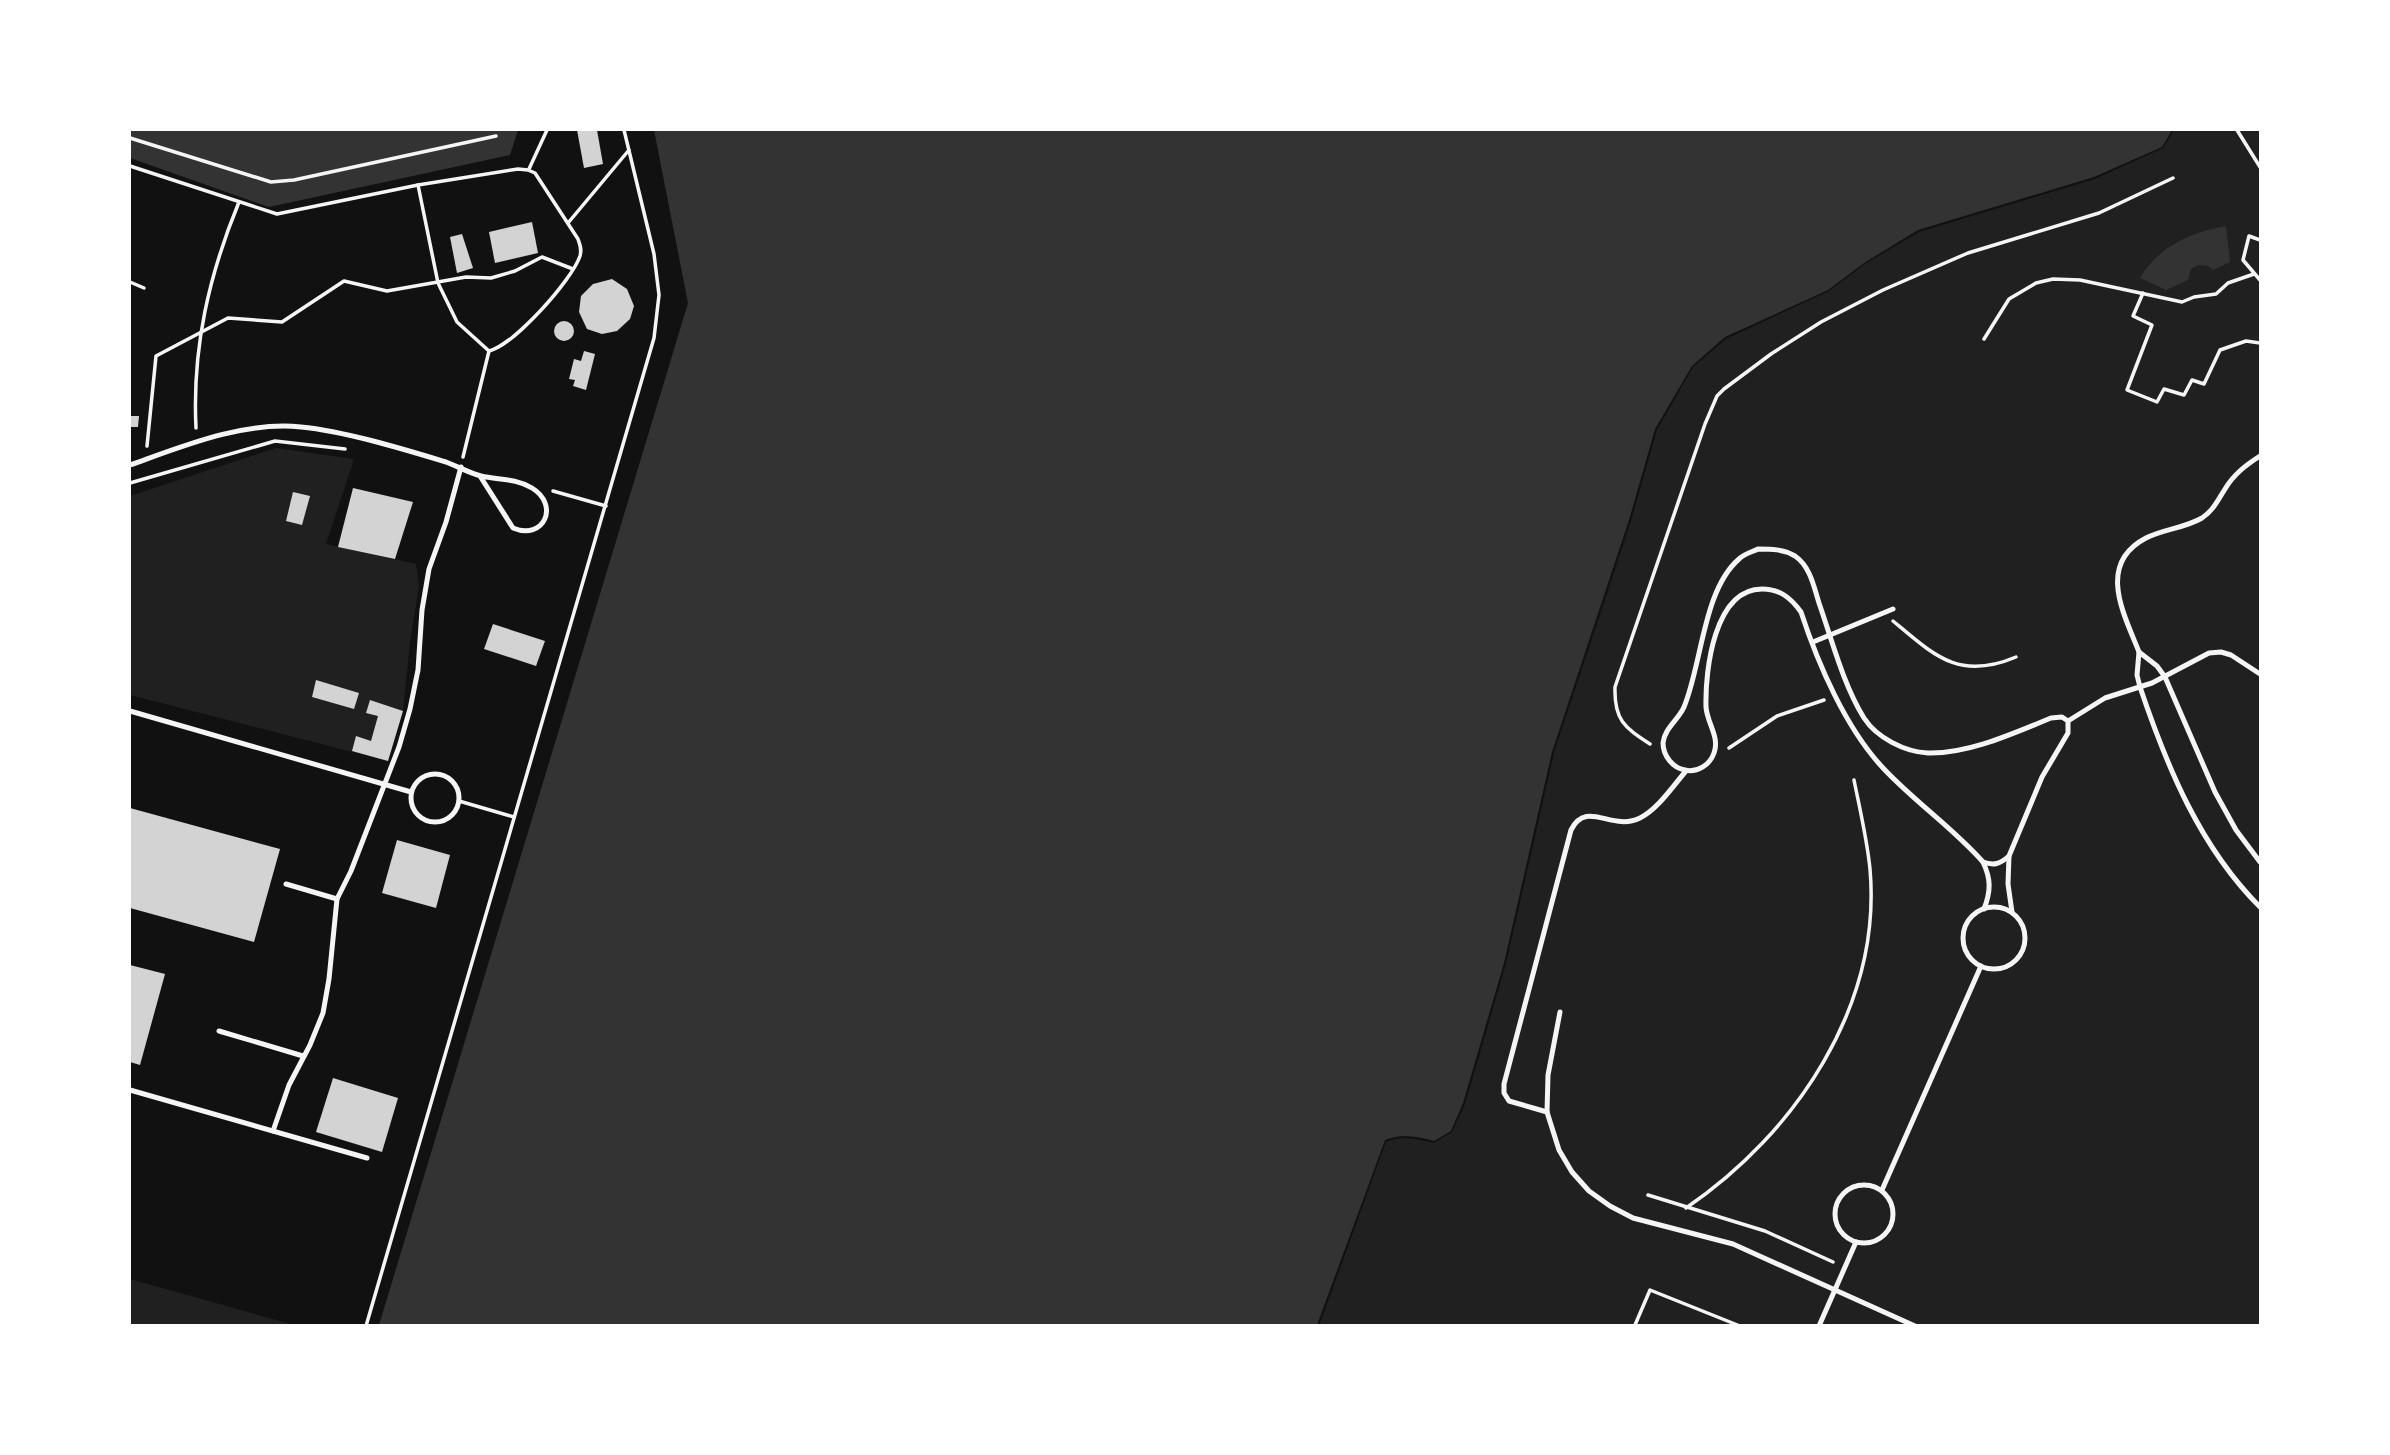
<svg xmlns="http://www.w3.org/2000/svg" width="2390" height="1455" font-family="Georgia,serif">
<rect width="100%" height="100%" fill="#111"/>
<g fill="#202020">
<path d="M 2174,130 L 2260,130 L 2260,1325 L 1319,1326 L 1386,1142 C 1402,1135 1417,1139 1434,1143 L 1452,1132 L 1465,1104 L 1506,964 L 1554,753 L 1631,521 L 1657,430 L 1693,367 L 1726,339 L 1829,291 L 1865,264 L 1919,232 L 2095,179 L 2163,148 Z"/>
<polygon points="276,448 354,459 326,544 416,564 419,586 410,643 403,711 388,761 130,695 130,496"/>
<polygon points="130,1279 294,1325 130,1325"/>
</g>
<g fill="#333">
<polygon points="130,130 518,130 510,155 269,207 130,158"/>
<path d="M 654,130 L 2172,130 L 2162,147 L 2094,177 L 1918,230 L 1864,263 L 1828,290 L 1725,337 L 1692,366 L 1655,429 L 1629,520 L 1552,752 L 1504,963 L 1463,1103 L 1451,1131 L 1434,1141 C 1417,1136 1401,1133 1385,1140 L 1317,1325 L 379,1325 L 688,303 Z"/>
<path d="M 2226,226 L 2230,262 L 2213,270 L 2208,266 L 2198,265 L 2191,269 L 2188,280 L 2166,290 L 2140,278 C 2160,245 2190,233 2226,226 Z"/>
</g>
<g fill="#d3d3d3">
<polygon points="577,130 597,130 603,164 584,168"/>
<polygon points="532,222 538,253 495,263 489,232"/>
<polygon points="462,234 473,268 457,273 450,237"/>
<polygon points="612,279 627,289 634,306 630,319 617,331 602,334 587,329 579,312 581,296 593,284"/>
<circle cx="564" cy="331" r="10"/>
<polygon points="584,351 595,354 586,390 573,386 575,380 569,379 574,359 581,361"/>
<polygon points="130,416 139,416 138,427 130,427"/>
<polygon points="353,488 413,502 395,559 338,547"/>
<polygon points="293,492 310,496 302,525 286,521"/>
<polygon points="493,624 545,641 536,666 484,649"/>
<polygon points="316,680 359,693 354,709 312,697"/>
<polygon points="370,700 403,711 388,761 352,751 356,736 371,741 378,716 366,713"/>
<polygon points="130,808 280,849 254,942 130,908"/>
<polygon points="397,840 450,855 436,908 382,893"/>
<polygon points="130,965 165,974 140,1065 130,1062"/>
<polygon points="333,1078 398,1098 382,1152 316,1132"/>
</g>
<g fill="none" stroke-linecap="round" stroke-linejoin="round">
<g stroke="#f5f5f5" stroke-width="3.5">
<polyline points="2237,130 2260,167"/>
<polyline points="130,138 271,182 294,180 496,136"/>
<path d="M 130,166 L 277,214 L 418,185 L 518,169 L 528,170 L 535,173 L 578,239 C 580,245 582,249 580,256 C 572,280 514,345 489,351"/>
<polyline points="529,169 547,130"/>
<polyline points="418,185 438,283 457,322 489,351"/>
<polyline points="568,223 629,150"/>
<polyline points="2260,240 2249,236 2243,260 2260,280"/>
<polyline points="130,282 144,288"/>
<polyline points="2143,293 2133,316 2152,325 2127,390 2157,402 2164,389 2184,395 2192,380 2204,384 2220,350 2246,341 2260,343"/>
<polyline points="1984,339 2009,299 2036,283 2053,279 2080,280 2182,302 2194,297 2216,294 2228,283 2254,274"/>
<path d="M 196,428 C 192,348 209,275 239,202"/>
<polyline points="147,446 156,356 228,318 282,322 344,281 387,291 466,277 491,278 515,271 542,257 573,269"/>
<polyline points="463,457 489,351"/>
<polyline points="130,483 275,441 345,449"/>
<polyline points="553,491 606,506"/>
<path d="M 1893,621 C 1935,656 1959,681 2016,657"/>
<path d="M 1650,744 C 1624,727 1614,720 1615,687 L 1705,424 L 1717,396 L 1724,389 L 1771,354 L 1821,322 L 1883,290 L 1968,253 L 2099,213 L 2173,178"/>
<polyline points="1729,748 1777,716 1824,700"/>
<polyline points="459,801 514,817"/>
<polyline points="1648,1195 1765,1231 1833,1262"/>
<path d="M 1686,1208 C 1795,1134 1882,1006 1870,869 C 1867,839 1860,810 1854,780"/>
<polyline points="1635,1325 1650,1290 1740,1326"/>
<polyline points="366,1326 654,338 659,295 654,254 624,130"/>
</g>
<g stroke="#f5f5f5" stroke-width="5">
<path d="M 130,465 C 183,446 243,421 301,427 C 344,431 403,449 446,462 C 457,466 469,473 481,476 C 498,480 516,478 532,488 C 560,505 544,541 513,528 L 480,476"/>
<path d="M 1758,549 C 1771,549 1783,549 1795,556 C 1810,566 1814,587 1819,603 C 1832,640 1843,684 1864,718 C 1877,738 1905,752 1928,753 C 1969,754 2014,733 2051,718 L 2062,717 L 2068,721 L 2068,733 L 2042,777 L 2009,856 C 2000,864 1994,866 1983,862 C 1953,828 1915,802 1884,769 C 1846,729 1818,664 1801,612 C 1791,598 1780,589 1762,589 C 1714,589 1705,671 1706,707 C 1707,723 1720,737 1714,753 C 1710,765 1697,773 1685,770 C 1673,768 1663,756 1663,743 C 1664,729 1679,719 1684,707 C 1702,664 1703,590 1739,559 C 1744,554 1752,552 1758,549 Z"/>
<polyline points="1813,642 1893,609"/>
<path d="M 2139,652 C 2124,614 2096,564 2146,538 C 2164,529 2185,528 2202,518 C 2213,511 2218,500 2225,489 C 2234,474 2246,465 2260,456"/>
<polyline points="130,711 411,792"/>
<polyline points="2068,721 2105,698 2152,683 2209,653 2221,652 2231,655 2260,674"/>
<circle cx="435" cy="798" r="24"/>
<polyline points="2009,856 2008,884 2012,912"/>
<path d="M 1983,862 C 1991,879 1991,891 1984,909"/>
<path d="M 2260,862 L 2236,830 L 2215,792 L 2165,677 L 2157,666 L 2139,652 L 2137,675 L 2140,687 C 2167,767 2200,847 2260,907"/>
<polyline points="286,884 337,899"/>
<circle cx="1994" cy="938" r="31"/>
<polyline points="1560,1012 1548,1075 1547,1112 1559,1150 1572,1172 1589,1191 1610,1206 1633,1218 1733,1244 1915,1326"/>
<polyline points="219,1031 303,1056"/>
<polyline points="130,1090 367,1158"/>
<path d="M 1547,1112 L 1509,1101 L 1504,1093 L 1504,1084 L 1571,830 C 1587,799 1611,832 1640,818 C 1658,809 1673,786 1686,771"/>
<polyline points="273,1131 289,1085 310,1045 323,1013 329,979 337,899 351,871 399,747 410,709 418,670 422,610 429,569 446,522 461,467"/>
<circle cx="1864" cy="1214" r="29"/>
<polyline points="1882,1190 1981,966"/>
<polyline points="1819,1326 1856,1242"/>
</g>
</g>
<rect width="2390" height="1455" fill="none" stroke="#ffffff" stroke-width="262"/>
</svg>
